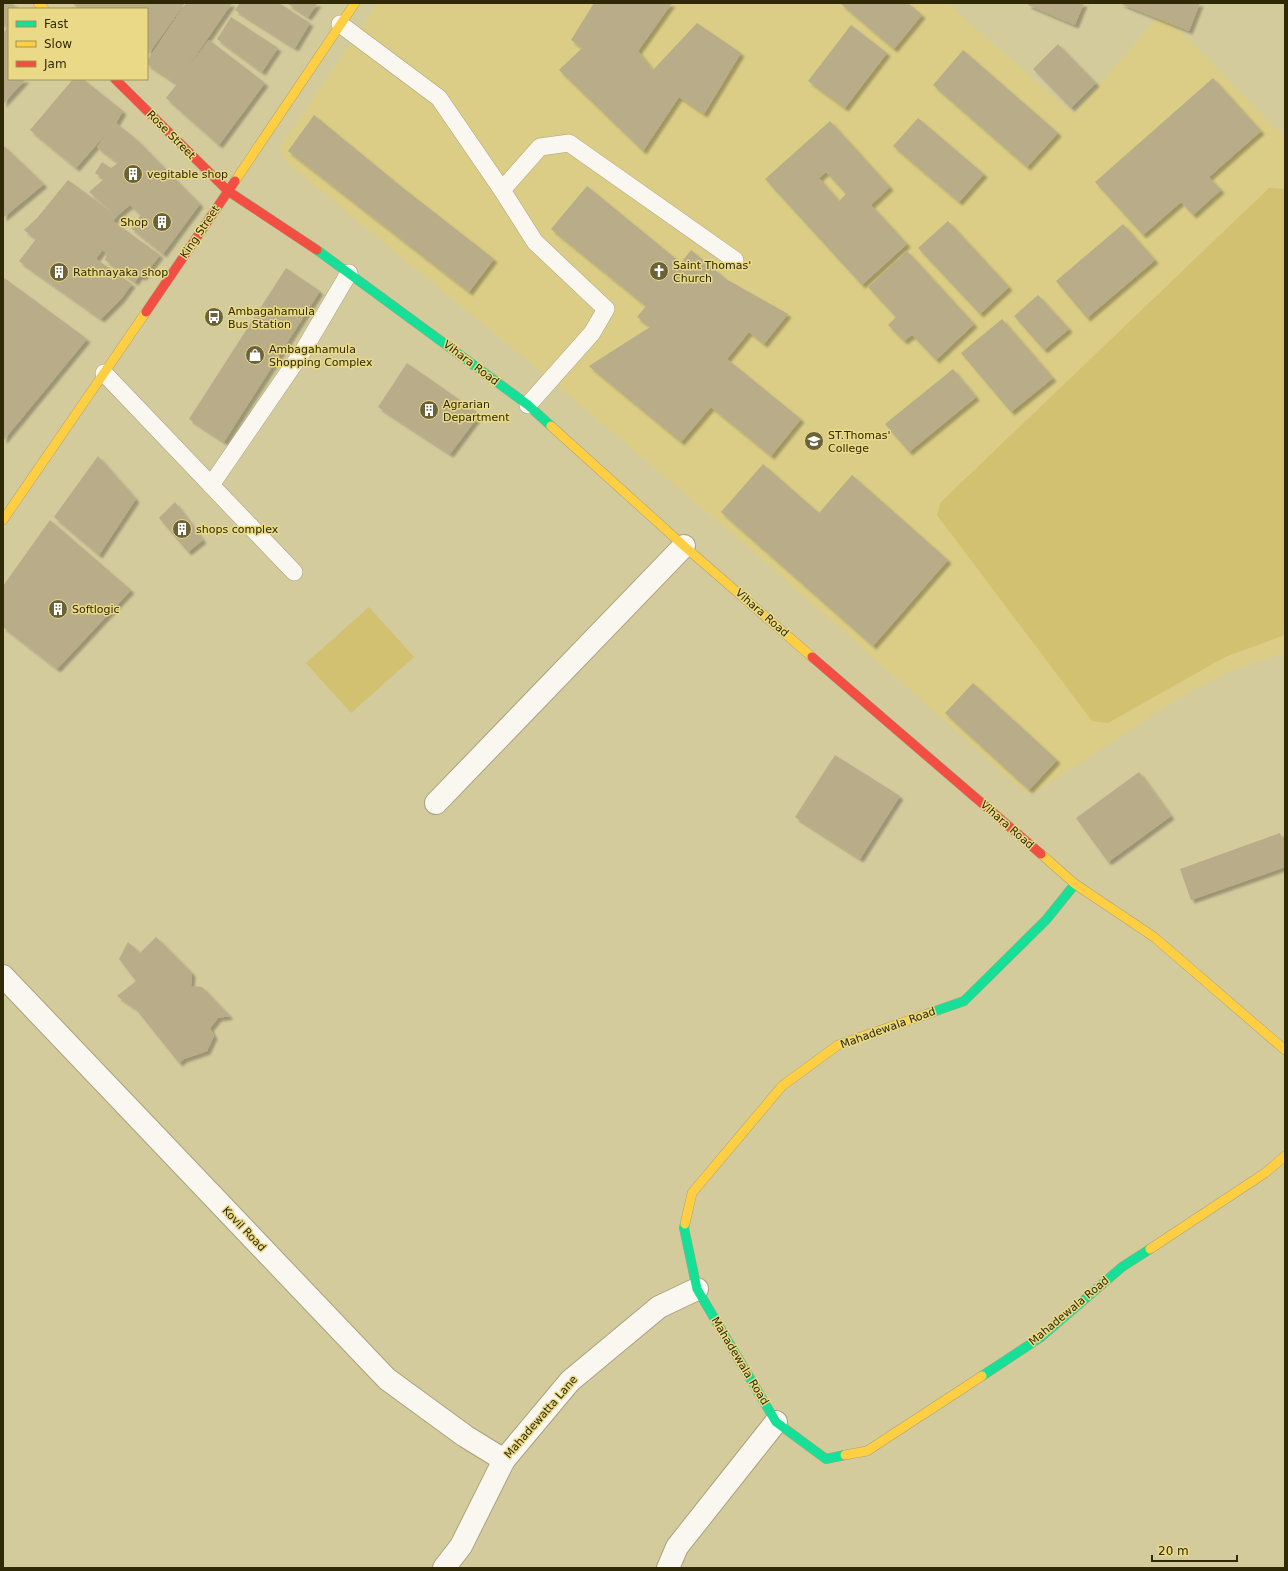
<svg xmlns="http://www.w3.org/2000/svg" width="1288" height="1571" font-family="'DejaVu Sans',sans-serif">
<defs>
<filter id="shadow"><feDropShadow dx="3.5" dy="3.5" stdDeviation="1" flood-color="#0004"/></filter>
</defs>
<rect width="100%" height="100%" fill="#d4cb9d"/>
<polygon fill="#dbcd85" points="378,3 947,3 1073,114 1162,13 1285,137 1285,189 1269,189 941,502 937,515 1225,657 1285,635 1285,652 1236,669 1187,693 1032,794 1024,791 763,560 551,380 285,161 280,147"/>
<g fill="#d1c170">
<polygon points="1269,188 1285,189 1285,635 1225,657 1108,723 1092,721 937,515 941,502"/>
<polygon points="369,607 414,657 351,713 306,663"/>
</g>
<g fill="#b8ac89" fill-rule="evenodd" filter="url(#shadow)">
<polygon points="3,3 12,3 18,9 9,9 9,23 3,29"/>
<polygon points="72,3 185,3 147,56 147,9 79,9"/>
<polygon points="186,3 232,3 181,77 209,40 265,83 219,145 166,98 177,84 147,64 147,61"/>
<polygon points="240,3 279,3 310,23 295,48 235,10"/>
<polygon points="287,3 318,3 308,17"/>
<polygon points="594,3 672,3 638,51 653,70 697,23 741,53 704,114 679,97 643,151 559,70 582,48 571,40"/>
<polygon points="840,3 908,3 922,15 894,49"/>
<polygon points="1029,3 1084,3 1075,25 1028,5"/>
<polygon points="1119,3 1200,3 1189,31"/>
<polygon points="231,17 278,48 262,72 217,39"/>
<polygon points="851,25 887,53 845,108 808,81"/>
<polygon points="8,27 9,79 26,79 3,104 3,33"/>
<polygon points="1058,44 1096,83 1071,108 1033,69"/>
<polygon points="963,50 1058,133 1027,167 933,85"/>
<polygon points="1213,78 1261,131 1209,177 1221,190 1193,215 1181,202 1143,235 1095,182"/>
<polygon points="73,79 83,79 123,111 116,123 136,139 200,204 163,254 131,228 141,215 130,205 117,216 113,221 160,255 143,277 139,276 135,282 105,260 107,253 103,251 108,242 96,259 132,284 121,299 101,319 19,261 36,239 24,230 37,218 68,180 117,216 89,192 104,179 95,173 102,162 111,168 118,163 97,147 112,127 76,168 30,130"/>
<polygon points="314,115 403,188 494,259 469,292 288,151"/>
<polygon points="918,118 984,174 959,202 893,146"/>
<path d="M 830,121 L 890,187 L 871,205 L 907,244 L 862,285 L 765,179 ZM 826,172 L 846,194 L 839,201 L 819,178 Z"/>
<polygon points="3,145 44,184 3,218"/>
<polygon points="587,186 681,263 691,250 726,279 788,314 764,344 749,332 727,359 801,419 771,456 711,407 681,442 589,366 650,327 637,317 646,306 551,229"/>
<polygon points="948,221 1009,287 980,314 918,248"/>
<polygon points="1123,224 1155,260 1087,318 1056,281"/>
<polygon points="907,251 974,324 936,360 912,335 904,341 888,325 896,317 868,287"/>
<polygon points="286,268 320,291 224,442 189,419"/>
<polygon points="3,277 87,339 3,441"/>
<polygon points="1038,295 1069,329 1044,350 1014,316"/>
<polygon points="1002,319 1053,378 1011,412 961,353"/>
<polygon points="407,363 480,414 450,454 378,407"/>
<polygon points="953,369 976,397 909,452 885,424"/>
<polygon points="98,456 136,499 99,555 54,517"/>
<polygon points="763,464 819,513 852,475 948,560 873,646 721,512"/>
<polygon points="175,502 203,540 188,552 159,518"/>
<polygon points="50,520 131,590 57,669 3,627 3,586"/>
<polygon points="973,683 1057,760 1029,790 945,713"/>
<polygon points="835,755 900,796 860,859 795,817"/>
<polygon points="1139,772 1171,816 1108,862 1076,818"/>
<polygon points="1280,833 1285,845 1285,867 1191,900 1180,869"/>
<polygon points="156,937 192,973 191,986 202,987 230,1016 218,1018 210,1028 214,1036 207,1051 184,1059 179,1063 135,1008 117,996 136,981 119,959 128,942 140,953"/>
</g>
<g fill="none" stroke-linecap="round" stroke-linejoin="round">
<defs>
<g id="lane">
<polyline points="340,24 439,98 502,190"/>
<polyline points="104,373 294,572"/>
<polyline points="528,405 592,333 606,309 535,242 502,190 540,147 569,143 735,260"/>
<polyline points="211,485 303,351 349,273"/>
</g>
<g id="street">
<polyline points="436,803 684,546"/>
<polyline points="3,976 387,1379 465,1436 504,1460"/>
<polyline points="444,1568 461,1546 504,1460 570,1381 659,1307 697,1289"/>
<polyline points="668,1568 677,1547 776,1422"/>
</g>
<g id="fast">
<polyline points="317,250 528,405 551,426"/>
<polyline points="930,1013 964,1001 1046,920 1075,884"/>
<polyline points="685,1224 684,1228 697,1289 776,1422 826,1459 845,1455"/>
<polyline points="982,1376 1041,1337 1122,1267 1150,1249"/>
</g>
<g id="slow">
<polyline points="38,3 44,9"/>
<polyline points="235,181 355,3"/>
<polyline points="551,426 684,546 812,657"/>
<polyline points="3,520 146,312"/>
<polyline points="1041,854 1075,884 1154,937 1285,1050"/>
<polyline points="685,1224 692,1193 782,1086 838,1045 930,1013"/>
<polyline points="1150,1249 1265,1173 1285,1156"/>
<polyline points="845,1455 867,1451 982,1376"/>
</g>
<g id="jam">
<polyline points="115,79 228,191 317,250"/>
<polyline points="146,312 235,181"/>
<polyline points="812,657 1041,854"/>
</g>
</defs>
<use href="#lane" stroke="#a9a27e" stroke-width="18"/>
<use href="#street" stroke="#a9a27e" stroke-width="24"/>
<use href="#fast" stroke="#a9a27e" stroke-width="10"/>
<use href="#slow" stroke="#a9a27e" stroke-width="10"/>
<use href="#jam" stroke="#a9a27e" stroke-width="10"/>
<use href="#lane" stroke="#f9f7f0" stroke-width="17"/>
<use href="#street" stroke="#f9f7f0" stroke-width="22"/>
<use href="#fast" stroke="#16e098" stroke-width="9"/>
<use href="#slow" stroke="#ffcf43" stroke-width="9"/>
<use href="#jam" stroke="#f24e42" stroke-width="9"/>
</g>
<defs>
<symbol id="building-disc" viewBox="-11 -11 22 22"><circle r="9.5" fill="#69623a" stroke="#eada87"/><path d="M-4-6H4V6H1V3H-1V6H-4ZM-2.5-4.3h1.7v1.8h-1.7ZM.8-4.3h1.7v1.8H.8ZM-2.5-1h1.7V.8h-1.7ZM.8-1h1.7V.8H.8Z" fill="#fff"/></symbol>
<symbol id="church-disc" viewBox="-11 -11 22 22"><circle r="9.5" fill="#69623a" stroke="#eada87"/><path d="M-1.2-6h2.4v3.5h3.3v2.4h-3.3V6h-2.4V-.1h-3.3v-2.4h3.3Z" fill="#fff"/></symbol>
<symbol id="bus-disc" viewBox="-11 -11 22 22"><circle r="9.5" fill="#69623a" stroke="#eada87"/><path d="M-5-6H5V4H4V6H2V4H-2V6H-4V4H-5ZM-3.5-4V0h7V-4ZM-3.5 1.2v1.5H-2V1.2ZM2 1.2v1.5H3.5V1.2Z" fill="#fff"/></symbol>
<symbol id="shop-disc" viewBox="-11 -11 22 22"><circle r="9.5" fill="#69623a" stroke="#eada87"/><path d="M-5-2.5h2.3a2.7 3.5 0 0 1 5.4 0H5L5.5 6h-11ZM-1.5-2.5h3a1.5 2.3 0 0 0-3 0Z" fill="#fff"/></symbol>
<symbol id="school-disc" viewBox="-11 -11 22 22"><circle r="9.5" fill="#69623a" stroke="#eada87"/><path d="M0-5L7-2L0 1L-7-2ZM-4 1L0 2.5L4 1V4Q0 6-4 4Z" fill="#fff"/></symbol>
</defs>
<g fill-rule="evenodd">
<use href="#building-disc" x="122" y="163" width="22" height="22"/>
<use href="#building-disc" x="151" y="211" width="22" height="22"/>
<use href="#church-disc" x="648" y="260" width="22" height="22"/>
<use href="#building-disc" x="48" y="261" width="22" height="22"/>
<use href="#bus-disc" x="203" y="306" width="22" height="22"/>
<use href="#shop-disc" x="244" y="344" width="22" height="22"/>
<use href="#building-disc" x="418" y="399" width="22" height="22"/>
<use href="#school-disc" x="803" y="430" width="22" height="22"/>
<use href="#building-disc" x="171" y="518" width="22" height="22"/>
<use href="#building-disc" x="47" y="598" width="22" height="22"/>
</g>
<g text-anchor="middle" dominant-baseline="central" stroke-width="3" stroke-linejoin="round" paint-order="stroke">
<g font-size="11" fill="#2f2905" stroke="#eada87">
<text transform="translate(171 135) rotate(45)">Rose Street</text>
<text transform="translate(200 232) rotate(-56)">King Street</text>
<text transform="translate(471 363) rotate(37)">Vihara Road</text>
<text transform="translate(762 613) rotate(41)">Vihara Road</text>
<text transform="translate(1007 825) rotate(41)">Vihara Road</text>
<text transform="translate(888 1028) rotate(-20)">Mahadewala Road</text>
<text transform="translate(244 1229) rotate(46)">Kovil Road</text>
<text transform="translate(1069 1311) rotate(-40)">Mahadewala Road</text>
<text transform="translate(740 1361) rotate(59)">Mahadewala Road</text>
<text transform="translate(541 1417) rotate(-49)">Mahadewatta Lane</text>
</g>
<g font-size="11" fill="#2f2905" stroke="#eada87" text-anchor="start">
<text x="147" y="174">vegitable shop</text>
<text x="148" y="222" text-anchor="end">Shop</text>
<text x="673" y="265">Saint Thomas'<tspan x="673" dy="13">Church</tspan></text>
<text x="73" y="272">Rathnayaka shop</text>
<text x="228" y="311">Ambagahamula<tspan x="228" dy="13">Bus Station</tspan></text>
<text x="269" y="349">Ambagahamula<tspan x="269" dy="13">Shopping Complex</tspan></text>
<text x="443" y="404">Agrarian<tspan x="443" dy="13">Department</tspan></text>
<text x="828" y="435">ST.Thomas'<tspan x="828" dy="13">College</tspan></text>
<text x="196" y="529">shops complex</text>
<text x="72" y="609">Softlogic</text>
</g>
</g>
<rect width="1288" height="1571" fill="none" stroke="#2f2905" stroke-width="8"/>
<rect x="8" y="8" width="140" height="72" fill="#eada87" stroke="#9f9353"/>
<rect x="16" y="21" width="20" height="6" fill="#16e098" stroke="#9f9353"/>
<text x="44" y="28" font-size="12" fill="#2f2905">Fast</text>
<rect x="16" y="41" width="20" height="6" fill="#ffcf43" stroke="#9f9353"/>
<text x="44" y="48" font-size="12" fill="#2f2905">Slow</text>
<rect x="16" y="61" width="20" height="6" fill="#f24e42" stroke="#9f9353"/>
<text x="44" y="68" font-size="12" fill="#2f2905">Jam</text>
<path d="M1152 1555v6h85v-6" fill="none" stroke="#2f2905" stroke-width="2"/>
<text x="1158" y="1555" font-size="12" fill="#2f2905" stroke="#eada87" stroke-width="3" paint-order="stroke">20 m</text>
</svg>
